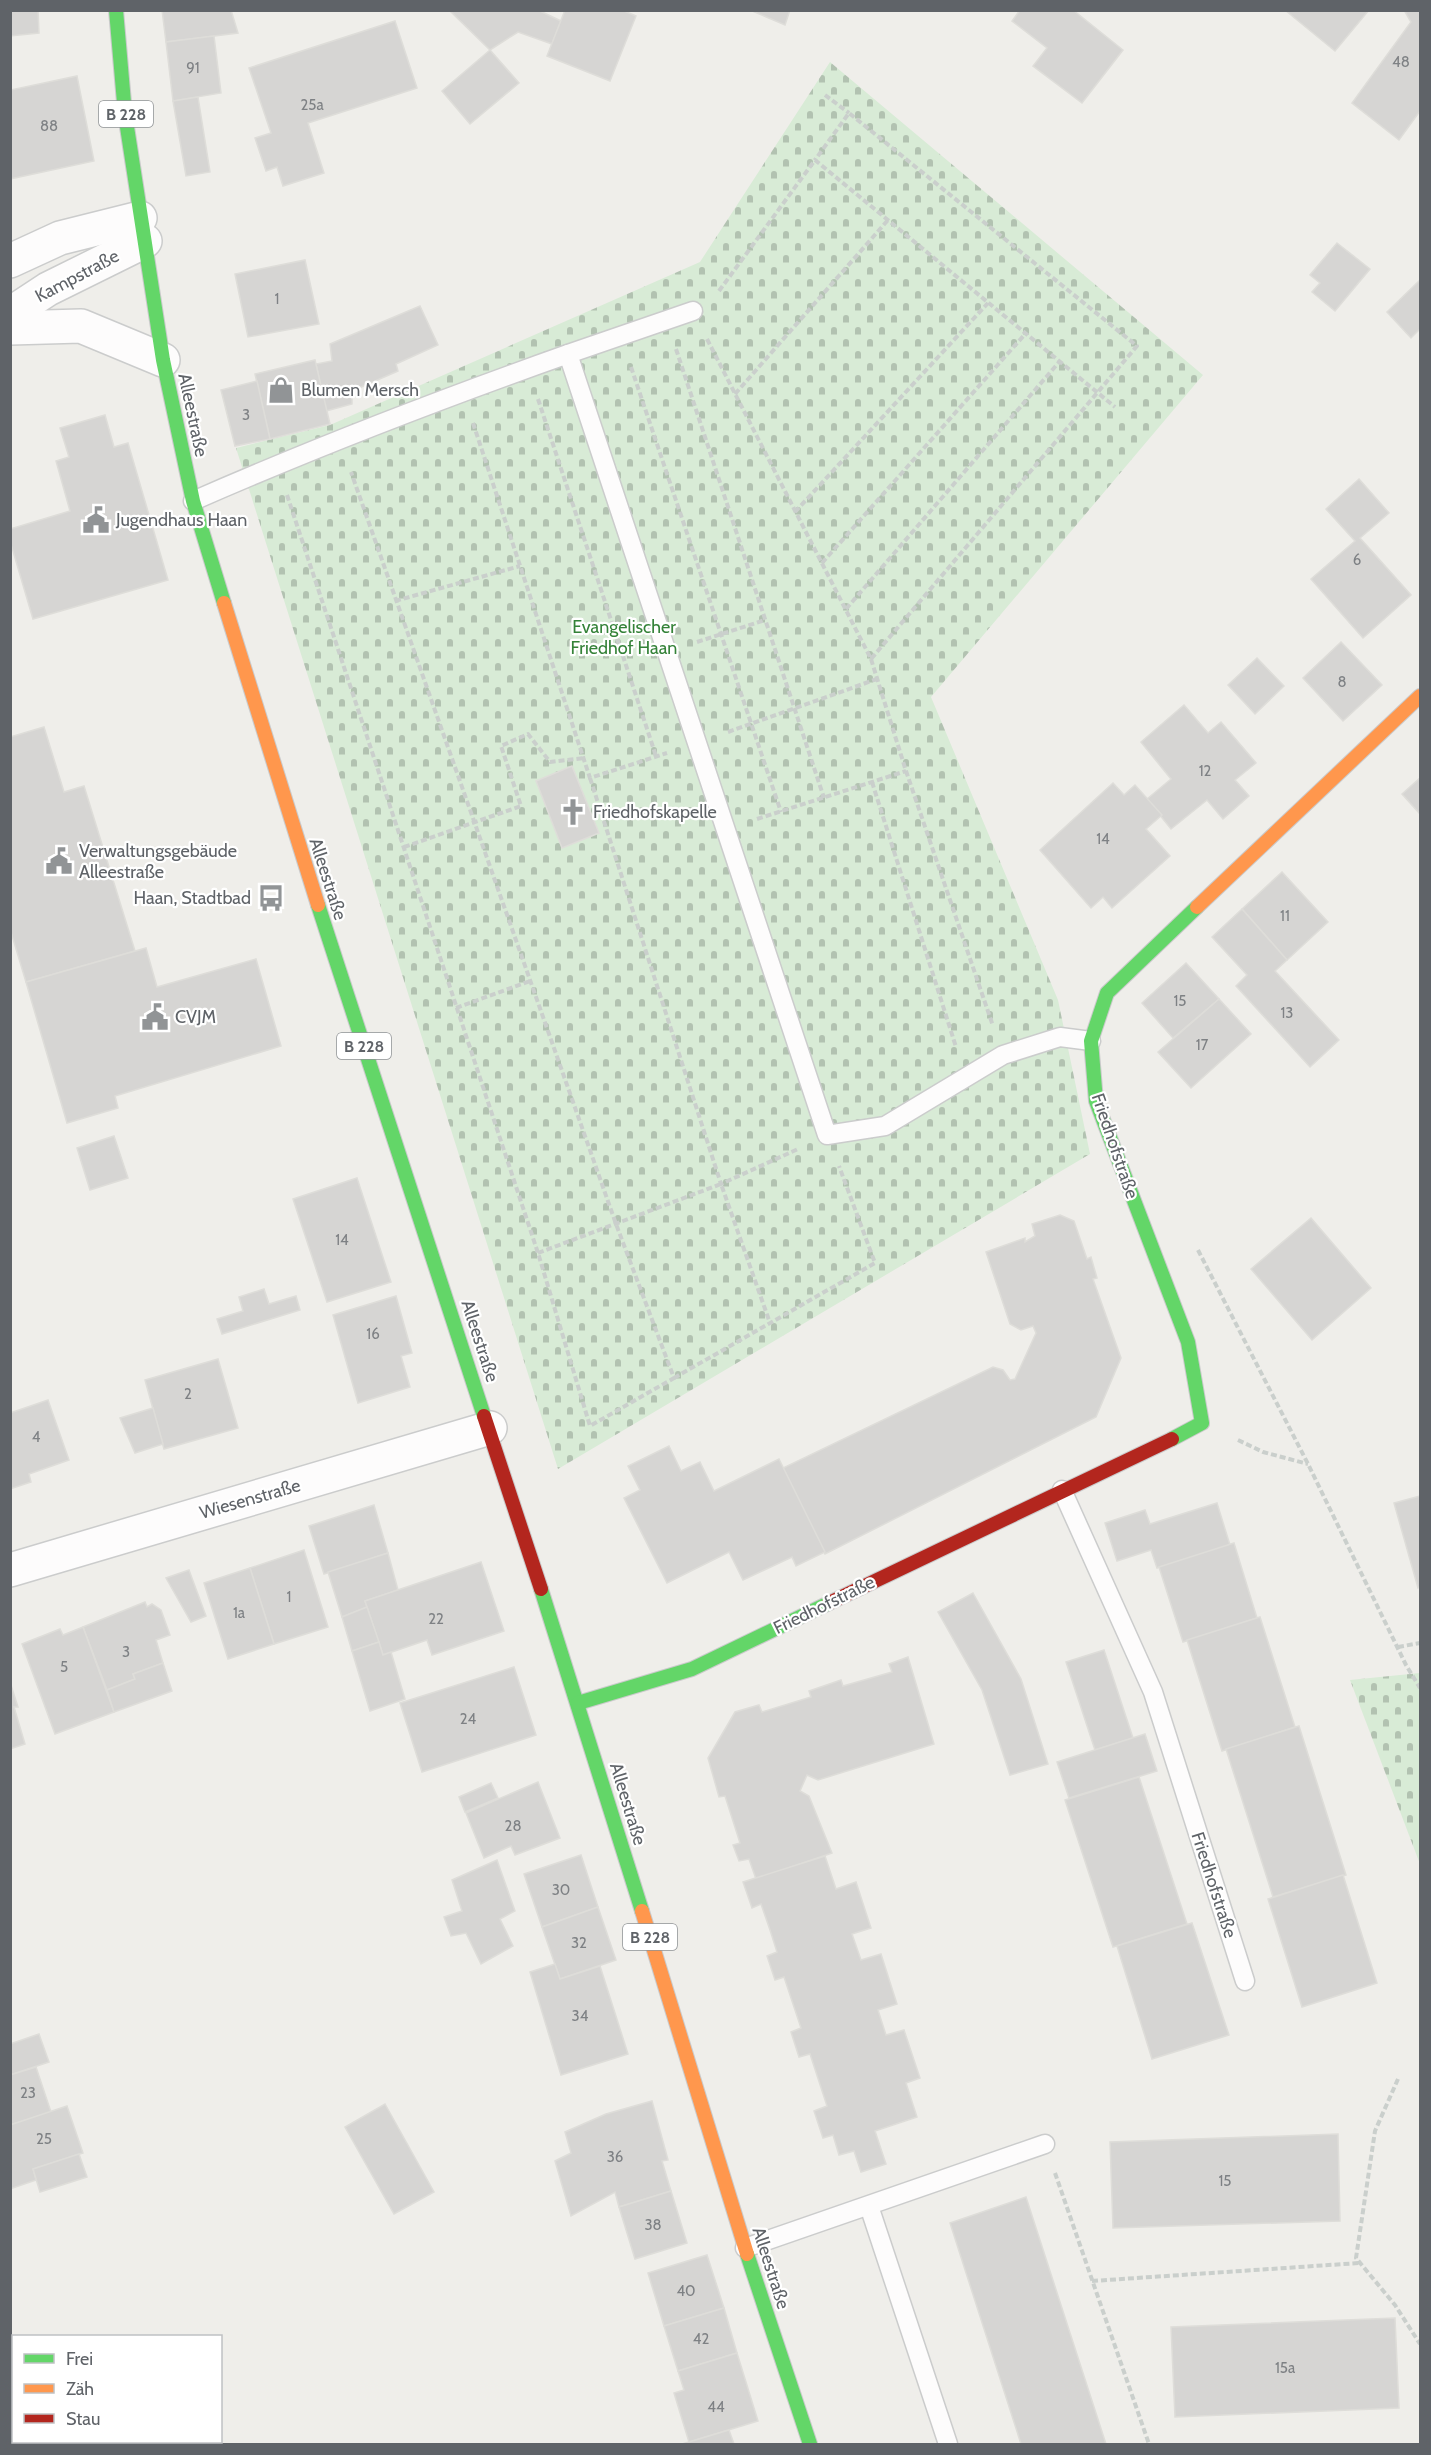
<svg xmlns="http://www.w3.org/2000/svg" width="1431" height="2455" font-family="Cabin,sans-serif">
<defs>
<pattern id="cemetery-stones" width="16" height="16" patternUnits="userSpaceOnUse" patternTransform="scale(1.5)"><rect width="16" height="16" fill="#d8ebd6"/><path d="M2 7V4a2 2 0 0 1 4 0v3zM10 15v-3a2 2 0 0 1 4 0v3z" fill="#b2c2b1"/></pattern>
</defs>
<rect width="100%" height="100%" fill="#efeeea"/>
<g fill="url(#cemetery-stones)">
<polygon points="830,62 1203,375 931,697 1058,1000 1090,1154 558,1469 236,448 330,425 700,262"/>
<polygon points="1420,1673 1420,1864 1350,1680"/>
</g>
<g fill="#d6d5d3" stroke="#deddd9" stroke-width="1.5">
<polygon points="10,10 38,10 39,33 10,36"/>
<polygon points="162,10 231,10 238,33 166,42"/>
<polygon points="449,10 538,10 561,21 552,44 518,32 490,50"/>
<polygon points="565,10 622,10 636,16 610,81 547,56"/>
<polygon points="750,10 790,10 785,25"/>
<polygon points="1020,10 1073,10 1123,50 1082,103 1033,66 1047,48 1012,21"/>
<polygon points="1285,10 1369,10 1335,51"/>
<polygon points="1404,10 1420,10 1420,111 1399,140 1352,103 1411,22"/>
<polygon points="395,21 417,88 308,123 324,173 283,186 277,167 266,171 255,138 271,133 249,68"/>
<polygon points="214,36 221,93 173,101 166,42"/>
<polygon points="490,50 519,83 470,124 442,91"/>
<polygon points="77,76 94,161 10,179 10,87 11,90"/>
<polygon points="198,97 210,172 186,176 173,101"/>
<polygon points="1337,243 1370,269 1335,311 1312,292 1320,283 1310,275"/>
<polygon points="305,260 319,324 248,337 235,274"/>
<polygon points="1420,280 1420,329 1411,338 1387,312"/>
<polygon points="420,306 438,345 396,364 398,371 352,391 352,404 326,411 316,364 332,361 330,344"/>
<polygon points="315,360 330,424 270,439 255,374"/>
<polygon points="257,381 270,439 235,446 221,390"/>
<polygon points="105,415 114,447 128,443 168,580 33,619 10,541 10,529 70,511 56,461 69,457 60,428"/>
<polygon points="1359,479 1389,513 1360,538 1411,595 1363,638 1311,579 1355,541 1326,509"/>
<polygon points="1341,642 1382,685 1343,721 1303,678"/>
<polygon points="1257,658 1284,686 1255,714 1228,685"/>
<polygon points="1184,705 1208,733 1221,722 1256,763 1235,780 1249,796 1223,819 1207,800 1171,829 1147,799 1171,779 1141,742"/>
<polygon points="44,727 64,792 84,786 135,951 26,982 10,929 10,737"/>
<polygon points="572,766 599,833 562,848 536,781"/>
<polygon points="1420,778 1420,814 1402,794"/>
<polygon points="1113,783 1124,795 1135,785 1162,815 1146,829 1170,856 1112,908 1103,897 1091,908 1040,850"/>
<polygon points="1282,872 1328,922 1287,960 1242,909"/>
<polygon points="1242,909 1287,960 1275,971 1339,1040 1310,1067 1236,986 1247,975 1212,937"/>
<polygon points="146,948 157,987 256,959 281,1046 115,1096 118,1108 67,1123 26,982"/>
<polygon points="1186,963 1219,999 1173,1038 1142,1003"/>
<polygon points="1219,999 1251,1034 1191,1088 1158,1052"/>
<polygon points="114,1136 128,1178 90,1190 77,1148"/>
<polygon points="357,1178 391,1282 327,1302 293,1199"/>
<polygon points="1060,1215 1074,1221 1087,1259 1091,1257 1097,1278 1093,1279 1121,1358 1096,1417 825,1554 783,1468 993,1367 1003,1370 1010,1380 1015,1379 1036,1333 1033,1326 1021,1330 1010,1324 986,1252 1025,1238 1025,1242 1035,1236 1032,1224"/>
<polygon points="1311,1218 1371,1288 1312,1340 1251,1269"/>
<polygon points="264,1289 269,1304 296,1296 300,1310 222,1334 217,1319 243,1311 239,1297"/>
<polygon points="396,1296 412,1353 401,1356 410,1387 358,1403 333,1315"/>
<polygon points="218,1359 238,1428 164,1449 145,1380"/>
<polygon points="48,1400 69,1460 29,1474 31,1482 10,1489 10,1413"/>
<polygon points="153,1408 163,1444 135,1453 120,1418"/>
<polygon points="669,1446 681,1471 700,1462 714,1491 779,1459 825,1552 796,1566 792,1557 743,1580 729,1552 667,1583 624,1498 640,1490 628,1466"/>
<polygon points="1420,1496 1420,1587 1418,1588 1394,1503"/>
<polygon points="1217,1503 1230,1545 1157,1568 1151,1550 1117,1561 1105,1523 1145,1510 1150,1524"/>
<polygon points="374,1505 388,1553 324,1574 309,1526"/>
<polygon points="1234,1543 1257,1618 1183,1642 1159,1567"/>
<polygon points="304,1550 328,1627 274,1644 250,1568"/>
<polygon points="388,1553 398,1590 365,1601 367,1607 342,1617 328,1572"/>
<polygon points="481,1562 504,1631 432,1655 427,1640 383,1655 365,1601"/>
<polygon points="250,1568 274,1644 228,1659 204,1583"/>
<polygon points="189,1570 206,1616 191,1622 166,1578"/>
<polygon points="973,1593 1021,1679 1048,1764 1010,1775 982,1690 938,1612"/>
<polygon points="145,1602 147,1607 152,1604 161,1610 170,1635 156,1640 163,1663 133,1674 135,1679 107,1690 83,1627"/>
<polygon points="367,1607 379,1642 352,1651 342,1617"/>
<polygon points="1260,1617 1295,1727 1222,1751 1187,1640"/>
<polygon points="83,1627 114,1712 55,1734 22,1644 60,1629 63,1635"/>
<polygon points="379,1642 383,1655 391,1652 405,1699 370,1711 352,1651"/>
<polygon points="1104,1650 1133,1738 1095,1750 1066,1662"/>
<polygon points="908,1657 934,1744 818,1780 807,1775 800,1791 809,1796 832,1853 756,1879 749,1859 739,1861 733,1845 740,1843 725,1796 719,1797 708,1758 735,1712 759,1705 762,1712 811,1697 809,1691 841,1680 843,1686 892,1672 889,1664"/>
<polygon points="163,1663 172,1691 114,1712 107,1690 135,1679 133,1674"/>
<polygon points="514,1667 536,1735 422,1772 400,1703"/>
<polygon points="10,1682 18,1707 14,1707 25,1744 10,1749"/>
<polygon points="1299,1726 1346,1875 1273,1897 1226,1749"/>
<polygon points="1145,1734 1157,1771 1069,1798 1057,1762"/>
<polygon points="1139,1777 1187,1924 1113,1947 1065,1800"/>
<polygon points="538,1782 560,1838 515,1855 511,1846 484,1858 466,1813"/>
<polygon points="491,1783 498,1798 465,1812 459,1797"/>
<polygon points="581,1855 598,1907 542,1927 524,1874"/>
<polygon points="825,1856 836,1889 856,1882 871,1928 852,1934 861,1960 881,1954 897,2004 878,2010 886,2035 904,2030 920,2078 906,2083 917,2117 875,2131 886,2164 861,2172 854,2151 839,2155 833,2135 823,2138 814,2111 827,2106 810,2054 799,2057 791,2032 801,2028 784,1977 775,1980 767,1956 777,1952 770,1930 761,1904 752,1908 743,1882"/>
<polygon points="497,1860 515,1911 500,1919 513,1946 481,1964 466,1933 451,1936 444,1917 462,1911 452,1880"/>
<polygon points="1343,1875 1377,1983 1302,2007 1268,1899"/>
<polygon points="598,1907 616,1960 560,1979 542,1927"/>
<polygon points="1192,1923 1229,2035 1152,2059 1117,1946"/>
<polygon points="555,1964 560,1979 600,1966 628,2054 561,2075 530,1972"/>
<polygon points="39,2034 49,2062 10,2075 10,2044"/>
<polygon points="36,2067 51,2112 10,2125 10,2075"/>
<polygon points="652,2101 668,2160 662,2161 671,2191 619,2207 615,2192 571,2216 555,2161 571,2153 565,2132 606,2114"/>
<polygon points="385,2104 434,2192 394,2214 345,2127"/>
<polygon points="67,2106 83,2153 33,2169 36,2180 10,2189 10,2125"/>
<polygon points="1338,2134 1340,2221 1113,2228 1110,2142"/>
<polygon points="79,2154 87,2177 40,2192 33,2169"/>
<polygon points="671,2191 687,2243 635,2259 619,2207"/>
<polygon points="1026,2197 1106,2444 1021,2444 950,2223"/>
<polygon points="707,2255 724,2308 664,2326 648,2273"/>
<polygon points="724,2308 737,2353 678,2371 664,2326"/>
<polygon points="1395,2318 1399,2408 1175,2417 1171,2327"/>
<polygon points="737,2353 758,2421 689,2442 674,2393 684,2390 678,2371"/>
<polygon points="729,2430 734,2444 682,2444 689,2442"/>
</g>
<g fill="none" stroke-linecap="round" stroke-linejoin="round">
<defs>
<g id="lane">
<polyline points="568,354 693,311"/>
<path d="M 193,501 C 316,447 441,399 568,354 L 827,1135 L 885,1126 L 1003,1055 L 1060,1037 L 1091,1041"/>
<polyline points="1062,1490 1153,1692 1245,1981"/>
<polyline points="869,2206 948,2444"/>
<polyline points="745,2248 1045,2144"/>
</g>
<g id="street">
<polyline points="10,261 60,238 140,218"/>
<polyline points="10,314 48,289 145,241"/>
<polyline points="10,328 81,326 163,360"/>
<polyline points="10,1570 490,1428"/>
</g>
<g id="fast">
<polyline points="116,10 125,114 163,360 193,501 224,603"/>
<polyline points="318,905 484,1416"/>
<polyline points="1172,1439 1202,1423 1188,1342 1096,1101 1091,1041 1107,993 1197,907"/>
<polyline points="541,1589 642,1911"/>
<polyline points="578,1703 692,1669 829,1603"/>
<polyline points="747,2254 810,2444"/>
</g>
<g id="slow">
<polyline points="224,603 318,905"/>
<polyline points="1197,907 1420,696"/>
<polyline points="642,1911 747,2254"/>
</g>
<g id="jam">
<polyline points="484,1416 541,1589"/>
<polyline points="829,1603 1172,1439"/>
</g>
</defs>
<use href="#lane" stroke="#cbcccc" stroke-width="21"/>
<use href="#street" stroke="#cbcccc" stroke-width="36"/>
<use href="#fast" stroke="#cacacb" stroke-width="16"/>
<use href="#slow" stroke="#cacacb" stroke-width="16"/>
<use href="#jam" stroke="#cacacb" stroke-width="16"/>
<g stroke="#cacfcc" stroke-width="4" stroke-dasharray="6 3" stroke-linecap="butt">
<polyline points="825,95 849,113"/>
<polyline points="719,291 815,160 1115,407"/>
<polyline points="707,339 871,659 1137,346 849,113 815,160"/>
<polyline points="676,349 824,798"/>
<polyline points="631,367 781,812"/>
<polyline points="735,394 888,220"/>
<polyline points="538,399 656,756"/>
<polyline points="473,423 590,778 667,753"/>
<polyline points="287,495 538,1253 590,1426 674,1378 616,1224 351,472"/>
<polyline points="795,512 988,303"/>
<polyline points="822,563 1026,333"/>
<polyline points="395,601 520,566"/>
<polyline points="846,609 1060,361"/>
<polyline points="697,642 765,620"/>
<polyline points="871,659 906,771 993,1026"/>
<polyline points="728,732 877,679"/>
<polyline points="590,778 721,1184 798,1149"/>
<polyline points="872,782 956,1047"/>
<polyline points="757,819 906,771"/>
<polyline points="404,847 521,806 501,746 528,734 550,762 584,758"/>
<polyline points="456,1008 530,981"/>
<polyline points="1198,1250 1308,1464 1406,1665 1420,1688"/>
<polyline points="538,1253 721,1184 770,1323"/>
<polyline points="674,1378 875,1263 839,1166"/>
<polyline points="1238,1440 1263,1452 1308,1464"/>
<polyline points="1398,1647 1420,1643"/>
<polyline points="1398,2079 1375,2131 1356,2258 1395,2305 1420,2344"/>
<polyline points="1055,2173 1149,2444"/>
<polyline points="1092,2281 1359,2263"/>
</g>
<use href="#lane" stroke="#fdfcfc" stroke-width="18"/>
<use href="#street" stroke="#fdfcfc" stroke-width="33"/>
<use href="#fast" stroke="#63d668" stroke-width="14"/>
<use href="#slow" stroke="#ff974d" stroke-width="14"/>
<use href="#jam" stroke="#b3261e" stroke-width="14"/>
</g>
<defs>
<symbol id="shop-bare" viewBox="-9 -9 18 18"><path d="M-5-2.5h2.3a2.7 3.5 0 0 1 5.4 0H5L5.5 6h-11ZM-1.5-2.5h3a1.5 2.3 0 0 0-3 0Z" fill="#919496" stroke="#fff" stroke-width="2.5" paint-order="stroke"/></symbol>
<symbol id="civic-bare" viewBox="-9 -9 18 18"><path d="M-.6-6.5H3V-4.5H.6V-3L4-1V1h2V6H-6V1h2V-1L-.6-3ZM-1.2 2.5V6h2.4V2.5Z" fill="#919496" stroke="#fff" stroke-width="2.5" paint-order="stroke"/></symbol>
<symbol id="church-bare" viewBox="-9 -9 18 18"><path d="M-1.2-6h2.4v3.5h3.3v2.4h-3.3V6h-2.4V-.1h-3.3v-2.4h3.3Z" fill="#919496" stroke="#fff" stroke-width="2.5" paint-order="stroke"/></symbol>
<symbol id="bus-bare" viewBox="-9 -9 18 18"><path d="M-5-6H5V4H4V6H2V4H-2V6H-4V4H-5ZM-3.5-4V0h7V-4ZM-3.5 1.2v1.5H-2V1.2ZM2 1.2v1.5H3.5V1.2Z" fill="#919496" stroke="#fff" stroke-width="2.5" paint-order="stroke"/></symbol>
</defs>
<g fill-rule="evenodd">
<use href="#shop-bare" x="262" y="371" width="38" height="38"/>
<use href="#civic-bare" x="77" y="501" width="38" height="38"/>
<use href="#church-bare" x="554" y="793" width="38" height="38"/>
<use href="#civic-bare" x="40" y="842" width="38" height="38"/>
<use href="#bus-bare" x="252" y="879" width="38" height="38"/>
<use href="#civic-bare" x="136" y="998" width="38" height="38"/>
</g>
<g text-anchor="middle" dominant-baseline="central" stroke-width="4.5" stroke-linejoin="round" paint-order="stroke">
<g font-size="15" fill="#7e8184">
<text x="1401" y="62">48</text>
<text x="193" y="68">91</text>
<text x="312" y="105">25a</text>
<text x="49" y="126">88</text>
<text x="277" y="299">1</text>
<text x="246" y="415">3</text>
<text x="1357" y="560">6</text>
<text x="1342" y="682">8</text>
<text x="1205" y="771">12</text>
<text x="1103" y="839">14</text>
<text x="1285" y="916">11</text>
<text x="1180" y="1001">15</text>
<text x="1287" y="1013">13</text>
<text x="1202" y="1045">17</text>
<text x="342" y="1240">14</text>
<text x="373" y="1334">16</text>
<text x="188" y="1394">2</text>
<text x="36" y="1437">4</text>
<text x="289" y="1597">1</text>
<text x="239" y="1613">1a</text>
<text x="436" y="1619">22</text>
<text x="126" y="1652">3</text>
<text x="64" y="1667">5</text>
<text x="468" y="1719">24</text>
<text x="513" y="1826">28</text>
<text x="561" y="1890">30</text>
<text x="579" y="1943">32</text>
<text x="580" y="2016">34</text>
<text x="28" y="2093">23</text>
<text x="44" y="2139">25</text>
<text x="615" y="2157">36</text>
<text x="1225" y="2181">15</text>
<text x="653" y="2225">38</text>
<text x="686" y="2291">40</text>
<text x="701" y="2339">42</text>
<text x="1285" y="2368">15a</text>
<text x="716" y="2407">44</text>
</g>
<g fill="#fff" stroke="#8f9295" stroke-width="1.5">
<rect x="99" y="101" width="54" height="26" rx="4.5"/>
<rect x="337" y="1033" width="54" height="26" rx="4.5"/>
<rect x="623" y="1924" width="54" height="26" rx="4.5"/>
</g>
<g font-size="16" font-weight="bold" fill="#5f6368">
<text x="126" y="114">B 228</text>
<text x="364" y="1046">B 228</text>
<text x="650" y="1937">B 228</text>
</g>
<g font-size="18" fill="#5f6368" stroke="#fff">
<text transform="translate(77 276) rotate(-28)">Kampstraße</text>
<text transform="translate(193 415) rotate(78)">Alleestraße</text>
<text transform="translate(328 879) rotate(72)">Alleestraße</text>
<text transform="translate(1115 1146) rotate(71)">Friedhofstraße</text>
<text transform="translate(480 1341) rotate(72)">Alleestraße</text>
<text transform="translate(250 1499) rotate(-16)">Wiesenstraße</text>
<text transform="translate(824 1605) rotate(-26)">Friedhofstraße</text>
<text transform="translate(628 1804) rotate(73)">Alleestraße</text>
<text transform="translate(1214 1885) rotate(72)">Friedhofstraße</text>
<text transform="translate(771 2268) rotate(72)">Alleestraße</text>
</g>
<g font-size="18" fill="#5f6368" stroke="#fff" text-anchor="start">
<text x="301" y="390">Blumen Mersch</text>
<text x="116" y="520">Jugendhaus Haan</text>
<text x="593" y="812">Friedhofskapelle</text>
<text x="79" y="851">Verwaltungsgebäude<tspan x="79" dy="21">Alleestraße</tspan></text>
<text x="251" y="898" text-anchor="end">Haan, Stadtbad</text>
<text x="175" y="1017">CVJM</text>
</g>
<g font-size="18" fill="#348238" stroke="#fff">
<text x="624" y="627">Evangelischer<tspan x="624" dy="21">Friedhof Haan</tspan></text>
</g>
</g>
<rect width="1431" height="2455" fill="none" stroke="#5f6368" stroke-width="24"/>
<rect x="12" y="2335" width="210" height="108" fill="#ffffff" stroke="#bfc1c3" stroke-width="1.5"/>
<rect x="24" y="2354" width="30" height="9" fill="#63d668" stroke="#bfc1c3" stroke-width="1.5"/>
<text x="66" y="2365" font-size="18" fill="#5f6368">Frei</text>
<rect x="24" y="2384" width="30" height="9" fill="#ff974d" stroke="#bfc1c3" stroke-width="1.5"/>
<text x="66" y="2395" font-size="18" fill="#5f6368">Zäh</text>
<rect x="24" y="2414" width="30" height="9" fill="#b3261e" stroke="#bfc1c3" stroke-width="1.5"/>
<text x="66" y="2425" font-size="18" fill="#5f6368">Stau</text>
</svg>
